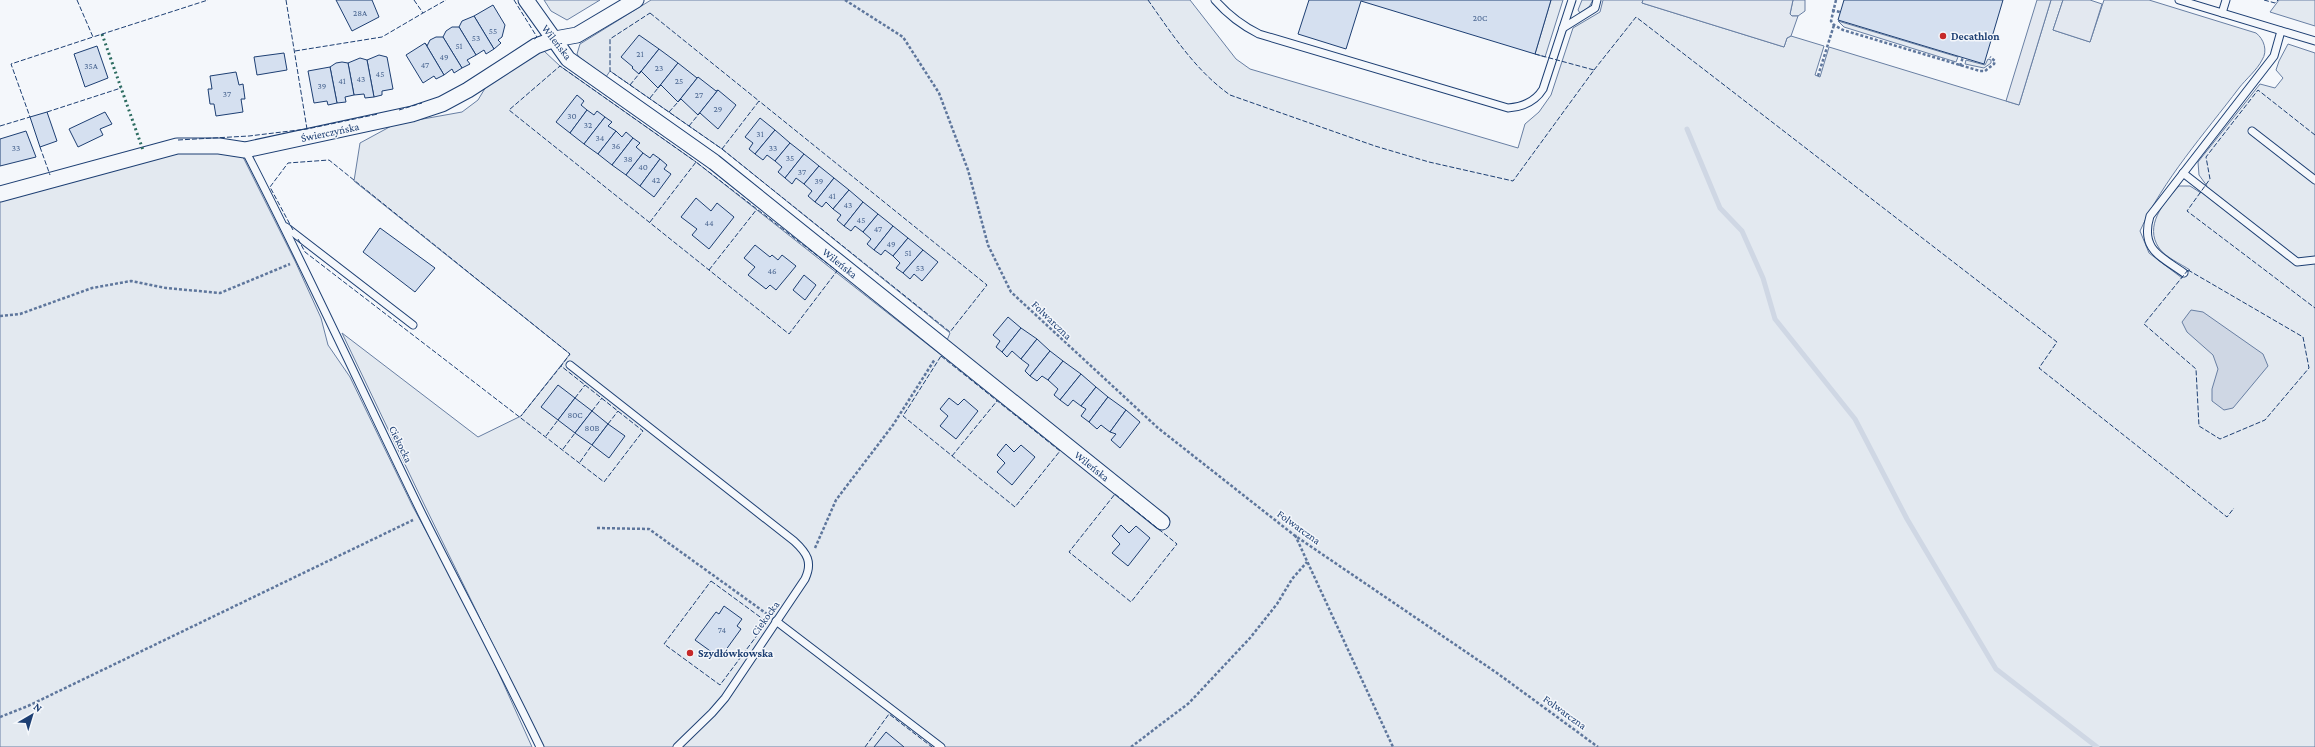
<svg xmlns="http://www.w3.org/2000/svg" width="2315" height="747" font-family="'Crimson Pro',serif">
<rect width="100%" height="100%" fill="#f4f7fb"/>
<g fill="#e3e9f0" stroke="#687fa3">
<polygon points="544,0 600,0 567,20 551,11"/>
<path d="M 651,0 L 1190,0 L 1236,59 L 1250,69 L 1518,148 L 1525,124 L 1539,112 L 1551,95 L 1573,28 L 1600,12 L 1603,0 L 1643,0 L 1642,3 L 1784,47 L 1787,38 L 1791,36 L 1824,46 L 1815,75 L 1820,77 L 1829,47 L 2019,105 L 2051,0 L 2063,0 L 2053,30 L 2090,42 L 2104,0 L 2149,0 L 2256,33 C 2264,39 2268,51 2262,60 C 2257,70 2246,79 2239,88 C 2205,133 2163,180 2140,231 L 2149,253 L 2182,278 L 2190,270 C 2181,264 2165,257 2159,248 C 2144,226 2163,203 2179,186 L 2190,186 L 2201,193 L 2207,186 L 2199,175 L 2198,162 L 2260,84 L 2275,88 L 2283,78 L 2276,70 L 2279,61 L 2288,44 L 2315,53 L 2315,747 L 543,747 L 422,500 L 342,333 L 478,437 L 521,416 L 570,354 L 354,181 L 360,143 L 395,124 L 462,112 L 478,100 L 490,80 L 525,53 L 544,51 L 560,66 L 696,162 L 941,355 L 950,333 L 722,149 L 610,71 L 606,77 L 579,57 L 577,54 L 580,44 Z"/>
<polygon points="1551,0 1563,0 1545,57 1535,54"/>
<polygon points="1582,0 1593,0 1589,7 1580,13 1578,10"/>
<polygon points="1793,0 1805,0 1805,11 1798,16 1791,16 1790,14"/>
<polygon points="2279,0 2315,0 2315,26 2270,12"/>
<polygon points="1838,21 1958,57 1956,62 1844,27"/>
<polygon points="1988,59 1991,60 1991,63 1984,68 1965,64 1966,60 1985,65"/>
<polygon points="178,151 239,154 244,159 295,261 321,318 328,345 350,377 413,507 477,625 532,747 0,747 0,198"/>
</g>
<g fill="#e3e8f0" stroke="#687fa3">
<polygon points="1643,0 1793,0 1790,14 1792,16 1798,16 1791,36 1787,38 1784,47 1642,3"/>
<polygon points="2037,0 2051,0 2019,105 2006,101"/>
<polygon points="2063,0 2090,0 2102,4 2090,42 2053,30"/>
</g>
<polygon fill="#cfd7e4" stroke="#687fa3" points="2191,310 2203,312 2263,354 2268,366 2233,408 2224,410 2212,401 2212,389 2218,369 2213,355 2187,332 2182,322"/>
<g fill="none" stroke-linecap="round" stroke-linejoin="round">
<polyline stroke="#cfd7e4" stroke-width="5" points="1687,129 1720,208 1742,231 1763,278 1775,319 1855,419 1907,519 1996,669 2097,747"/>
</g>
<g fill="#d5e0f0" stroke="#1d3f73">
<polygon points="336,0 372,0 379,17 352,31"/>
<polygon points="1309,0 1551,0 1535,54 1361,1 1346,49 1298,34"/>
<polygon points="1844,0 2003,0 1984,64 1838,20"/>
<polygon points="493,5 505,25 502,37 498,40 501,43 494,49 474,16"/>
<polygon points="474,16 494,49 486,54 484,50 476,55 459,27 462,21"/>
<polygon points="452,27 459,27 476,55 467,60 470,64 462,68 443,37 446,31"/>
<polygon points="639,35 659,49 639,74 632,68 633,67 621,57"/>
<polygon points="436,37 443,37 462,68 454,73 452,69 444,75 425,43 427,46 430,40"/>
<polygon points="425,43 444,75 436,79 434,76 423,83 406,55"/>
<polygon points="97,46 108,78 85,87 74,54"/>
<polygon points="659,49 678,63 658,88 641,71 639,74"/>
<polygon points="284,53 287,70 257,75 254,57"/>
<polygon points="379,55 387,57 393,89 382,91 382,95 374,97 367,60"/>
<polygon points="360,58 367,60 374,97 365,98 364,94 354,95 348,63"/>
<polygon points="342,62 348,63 354,95 345,97 346,102 337,103 330,67 336,63"/>
<polygon points="678,63 697,78 698,77 678,102 661,85 658,88"/>
<polygon points="330,67 337,103 328,105 327,101 314,103 308,71"/>
<polygon points="236,72 239,85 243,84 245,99 241,99 243,112 216,116 214,104 210,104 208,89 212,89 210,76"/>
<polygon points="698,77 716,91 718,90 698,115 681,99 678,102"/>
<polygon points="718,90 736,105 718,129 700,113 698,115"/>
<polygon points="577,95 584,101 581,105 587,110 570,133 556,122"/>
<polygon points="587,110 594,115 597,111 605,117 584,144 570,133"/>
<polygon points="47,112 57,141 40,147 30,117"/>
<polygon points="105,112 112,124 100,129 103,135 78,147 69,129"/>
<polygon points="605,117 612,122 608,126 616,131 598,154 584,144"/>
<polygon points="760,118 775,130 755,154 749,149 753,143 745,137"/>
<polygon points="775,130 790,143 775,161 767,155 763,160 755,154"/>
<polygon points="26,131 36,157 0,166 0,139"/>
<polygon points="616,131 622,137 626,132 633,138 612,165 598,154"/>
<polygon points="633,138 640,143 636,147 643,153 626,175 612,165"/>
<polygon points="790,143 804,154 785,178 778,172 782,167 775,161"/>
<polygon points="643,153 650,158 653,154 660,159 640,186 626,175"/>
<polygon points="804,154 819,166 804,184 796,178 792,184 785,178"/>
<polygon points="660,159 667,165 664,169 671,174 654,197 640,186"/>
<polygon points="819,166 834,178 815,202 808,196 812,191 804,184"/>
<polygon points="834,178 849,190 833,209 826,202 822,207 815,202"/>
<polygon points="849,190 863,202 844,226 837,220 841,215 833,209"/>
<polygon points="696,198 711,211 717,203 734,217 709,249 692,235 697,229 681,217"/>
<polygon points="863,202 878,214 863,232 855,226 851,231 844,226"/>
<polygon points="878,214 893,226 874,250 867,244 871,239 863,232"/>
<polygon points="893,226 908,238 893,256 885,250 881,255 874,250"/>
<polygon points="380,228 435,268 415,292 363,252"/>
<polygon points="908,238 923,250 903,273 896,268 900,263 893,256"/>
<polygon points="755,245 770,257 772,255 778,260 782,255 796,266 776,290 770,285 766,289 748,275 755,267 744,258"/>
<polygon points="923,250 938,262 922,281 914,274 910,279 903,273"/>
<polygon points="804,275 816,285 805,300 793,290"/>
<polygon points="1008,317 1021,328 1002,352 996,347 1000,341 993,335"/>
<polygon points="1021,328 1037,339 1021,359 1012,351 1007,357 1002,352"/>
<polygon points="1037,339 1050,351 1030,376 1025,371 1029,365 1021,359"/>
<polygon points="1050,351 1063,361 1048,380 1042,376 1037,381 1030,376"/>
<polygon points="1063,361 1081,374 1060,400 1054,395 1058,389 1048,380"/>
<polygon points="1081,374 1096,387 1081,406 1073,400 1068,406 1060,400"/>
<polygon points="558,385 575,398 558,420 541,407"/>
<polygon points="1096,387 1108,397 1089,422 1081,416 1086,409 1081,406"/>
<polygon points="1108,397 1126,410 1110,432 1101,425 1097,429 1089,422"/>
<polygon points="575,398 592,411 575,433 558,420"/>
<polygon points="949,398 958,405 964,399 978,411 956,439 940,426 948,416 940,409"/>
<polygon points="1126,410 1140,422 1120,448 1111,440 1116,434 1110,432"/>
<polygon points="592,411 608,424 592,445 575,433"/>
<polygon points="608,424 625,436 609,458 592,445"/>
<polygon points="1006,444 1014,452 1021,445 1035,457 1012,485 997,472 1005,463 997,455"/>
<polygon points="1121,525 1129,533 1136,526 1150,538 1128,566 1112,553 1120,544 1112,536"/>
<polygon points="724,606 742,619 737,626 741,629 720,658 695,640 716,612 719,614"/>
<polygon points="886,732 904,747 874,747"/>
</g>
<g fill="none" stroke-linecap="round" stroke-linejoin="round">
<defs>
<g id="lane">
<path d="M 1215,0 C 1228,15 1241,25 1259,34 L 1508,108 C 1523,107 1535,102 1543,89 L 1572,0"/>
<polyline points="2179,0 2315,41"/>
<polyline points="2222,13 2226,0"/>
<polyline points="1563,28 1595,8 1597,0"/>
<polyline points="2252,131 2315,180"/>
<path d="M 245,150 C 307,270 363,393 422,514 C 461,592 502,668 540,747"/>
<polyline points="2183,173 2297,262 2315,260"/>
<polyline points="286,227 413,325"/>
<path d="M 2184,273 C 2160,256 2140,249 2150,216 L 2274,56 L 2281,31"/>
<path d="M 570,365 L 794,541 C 807,553 813,562 805,579 L 725,698 L 712,713 L 677,747"/>
<polyline points="776,621 941,747"/>
</g>
<g id="street">
<polyline points="526,0 568,59 714,162 1162,522"/>
<polyline points="0,194 177,146 219,146 245,150 412,114 442,104 468,90 536,46 555,39 577,35 636,0"/>
</g>
</defs>
<use href="#lane" stroke="#1d3f73" stroke-width="9"/>
<use href="#street" stroke="#1d3f73" stroke-width="17"/>
<g stroke="#5e769c" stroke-width="2.5" stroke-dasharray="3 2" stroke-linecap="butt">
<polyline points="845,0 903,37 939,93 968,170 988,245 1011,292 1158,428 1294,535 1497,673 1598,747"/>
<polyline points="1836,0 1831,21 1834,25 1843,30 1980,71 1985,71 1994,64 1995,61 1990,57"/>
<polyline points="1832,10 1840,12"/>
<polyline points="1960,66 1963,57"/>
<polyline points="1818,76 1834,25"/>
<polyline points="0,316 20,314 92,288 131,281 166,288 220,293 290,264"/>
<polyline points="597,528 649,529 767,614"/>
<polyline points="1295,535 1393,747"/>
<polyline points="815,548 836,500 893,425 935,359"/>
<polyline points="0,717 28,706 413,520"/>
<polyline points="1131,747 1189,703 1250,638 1277,604 1292,579 1307,562"/>
</g>
<use href="#lane" stroke="#f4f7fb" stroke-width="7"/>
<use href="#street" stroke="#f4f7fb" stroke-width="15"/>
<polyline stroke="#2c6c60" stroke-width="3" stroke-dasharray="2 3" stroke-linecap="butt" points="102,34 143,150"/>
<g stroke="#1d3f73" stroke-width="1" stroke-dasharray="5 2" stroke-linecap="butt">
<polyline points="77,0 93,37 208,0"/>
<polyline points="286,0 307,129"/>
<polyline points="414,0 423,13 446,0"/>
<polyline points="514,0 537,37 533,40"/>
<path d="M 1148,0 C 1172,34 1195,70 1230,95 L 1375,146 L 1429,162 L 1513,181 L 1594,70 L 1535,54"/>
<polyline points="2264,0 2275,3 2278,0"/>
<polygon points="650,13 759,101 722,149 610,71 610,39"/>
<polyline points="295,51 382,37 423,13"/>
<polyline points="1594,70 1636,17 2057,342 2039,368 2227,517 2234,508"/>
<polyline points="630,85 639,74"/>
<polyline points="650,98 658,88"/>
<polyline points="399,110 422,103"/>
<polyline points="47,112 121,88"/>
<polyline points="669,112 678,102"/>
<polyline points="0,126 30,117 11,64 93,37"/>
<polyline points="689,126 698,115"/>
<polyline points="2315,135 2258,90 2206,157 2210,179 2187,211 2315,308"/>
<polyline points="178,140 249,136 307,129 378,114"/>
<polyline points="40,147 50,175"/>
<polyline points="722,149 950,332 987,285 759,101"/>
<polyline points="650,222 696,162 837,271 789,334 509,110 560,66 696,162"/>
<polyline points="293,230 270,187 288,163 329,160 570,354 561,366"/>
<polyline points="298,239 305,252 604,482 643,431 561,366 521,416"/>
<polyline points="709,270 757,209"/>
<polygon points="2188,270 2303,337 2309,368 2265,420 2220,439 2199,426 2196,369 2144,324"/>
<polygon points="941,356 1060,451 1015,507 903,416"/>
<polyline points="575,398 585,385"/>
<polyline points="592,411 602,398"/>
<polyline points="608,424 618,411"/>
<polyline points="546,436 558,420"/>
<polyline points="563,449 575,433"/>
<polyline points="952,456 997,401"/>
<polyline points="580,462 592,445"/>
<polygon points="1115,494 1177,544 1131,602 1069,552"/>
<polygon points="711,581 767,622 720,685 664,644"/>
<polyline points="865,747 889,714 932,747"/>
</g>
</g>
<g fill="#c62828" stroke="#f4f7fb" stroke-width="1.5">
<circle cx="1943" cy="36" r="4"/>
<circle cx="690" cy="653" r="4"/>
</g>
<g text-anchor="middle" dominant-baseline="central" stroke-width="3" stroke-linejoin="round" paint-order="stroke">
<g font-size="9" fill="#4b6792">
<text x="360" y="13">28A</text>
<text x="1480" y="18">20C</text>
<text x="493" y="31">55</text>
<text x="476" y="38">53</text>
<text x="459" y="46">51</text>
<text x="640" y="54">21</text>
<text x="444" y="57">49</text>
<text x="425" y="65">47</text>
<text x="91" y="66">35A</text>
<text x="659" y="68">23</text>
<text x="380" y="74">45</text>
<text x="361" y="79">43</text>
<text x="342" y="81">41</text>
<text x="679" y="81">25</text>
<text x="322" y="86">39</text>
<text x="227" y="94">37</text>
<text x="699" y="95">27</text>
<text x="718" y="109">29</text>
<text x="572" y="116">30</text>
<text x="588" y="125">32</text>
<text x="760" y="134">31</text>
<text x="600" y="138">34</text>
<text x="616" y="146">36</text>
<text x="16" y="148">33</text>
<text x="773" y="148">33</text>
<text x="790" y="158">35</text>
<text x="628" y="159">38</text>
<text x="643" y="167">40</text>
<text x="802" y="172">37</text>
<text x="656" y="180">42</text>
<text x="819" y="181">39</text>
<text x="832" y="196">41</text>
<text x="848" y="205">43</text>
<text x="861" y="220">45</text>
<text x="709" y="223">44</text>
<text x="878" y="229">47</text>
<text x="891" y="244">49</text>
<text x="908" y="253">51</text>
<text x="920" y="268">53</text>
<text x="772" y="271">46</text>
<text x="575" y="415">80C</text>
<text x="592" y="428">80B</text>
<text x="722" y="630">74</text>
</g>
<g font-size="11" font-weight="bold" fill="#1d3f73" stroke="#f4f7fb" text-anchor="start">
<text x="1951" y="36">Decathlon</text>
<text x="698" y="653">Szydłówkowska</text>
</g>
<g font-size="11" fill="#1d3f73" stroke="#f4f7fb">
<text transform="translate(557 42) rotate(52)">Wileńska</text>
<text transform="translate(330 132) rotate(-12)">Świerczyńska</text>
<text transform="translate(840 263) rotate(39)">Wileńska</text>
<text transform="translate(1052 320) rotate(44)">Folwarczna</text>
<text transform="translate(401 444) rotate(64)">Ciekocka</text>
<text transform="translate(1092 466) rotate(39)">Wileńska</text>
<text transform="translate(1299 527) rotate(36)">Folwarczna</text>
<text transform="translate(765 618) rotate(-54)">Ciekocka</text>
<text transform="translate(1565 712) rotate(36)">Folwarczna</text>
</g>
</g>
<g transform="translate(32 715) rotate(38)" stroke="#f4f7fb" stroke-width="3" paint-order="stroke">
<path d="M0-3L7 15L0 10L-7 15Z" fill="#1d3f73"/>
<text y="-6" font-size="11" font-weight="bold" text-anchor="middle" fill="#1d3f73">N</text>
</g>
</svg>
